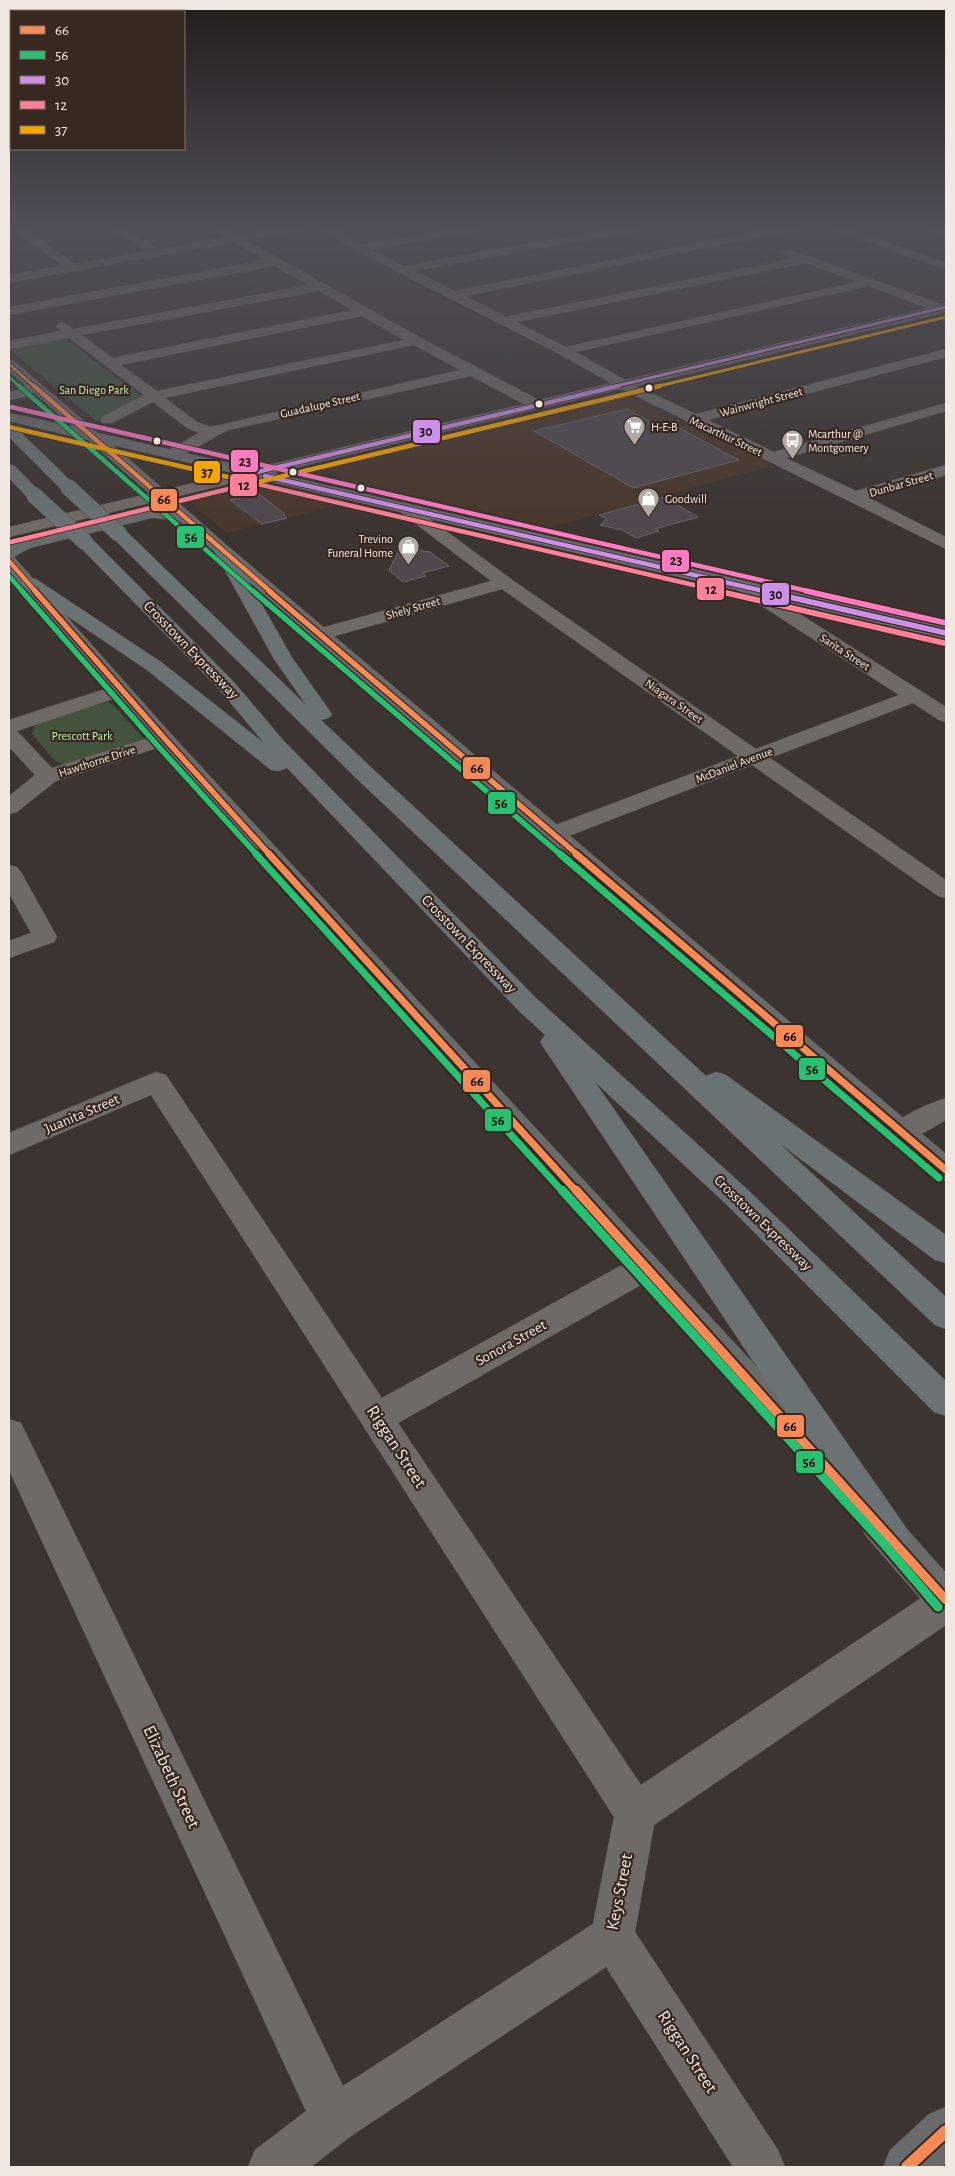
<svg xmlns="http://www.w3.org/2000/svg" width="955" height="2176" font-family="'Alegreya Sans',sans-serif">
<rect width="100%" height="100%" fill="#3c3430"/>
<g fill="#49372b">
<polygon points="621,392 775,465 551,527 349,481 328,472 333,460"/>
<polygon points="248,484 340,505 227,533 193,505 199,497"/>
</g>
<g fill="#43533e">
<polygon points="64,338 143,397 96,421 9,349"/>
<polygon points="107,702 113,705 143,738 141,744 64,764 55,761 32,734 34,727 43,721"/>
</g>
<g fill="#51484e" stroke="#6a6465">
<polygon points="627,409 667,431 679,428 739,460 633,488 534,431"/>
<polygon points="258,493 285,514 283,515 287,518 262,524 230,500"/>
<polygon points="664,497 698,517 655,529 659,531 636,538 622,530 600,525 606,519 599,515"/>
<polygon points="400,548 430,552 449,566 422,573 426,576 403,582 389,570"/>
</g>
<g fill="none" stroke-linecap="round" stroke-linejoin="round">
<defs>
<g id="minor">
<path d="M 9,226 L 22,226 L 74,264 L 146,251 L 108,226 L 121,226 L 158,249 L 225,237 L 208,226 L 222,226 L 237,235 L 286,226 L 311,226 L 306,229 L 246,240 L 421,338 L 539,400 L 611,383 L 559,354 L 357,251 L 318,226 L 331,226 L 363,245 L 465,226 L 489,226 L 484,229 L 372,250 L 404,266 L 626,226 L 651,226 L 646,229 L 415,271 L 455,291 L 781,226 L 804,226 L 799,229 L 465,296 L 506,317 L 794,258 L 782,252 L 788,249 L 941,304 L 946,303 L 946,312 L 636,386 L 696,414 L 946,349 L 946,357 L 708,420 L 774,452 L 946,403 L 946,411 L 786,458 L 856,491 L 946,465 L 946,475 L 869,498 L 946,537 L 946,549 L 693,424 L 687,423 L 685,420 L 621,389 L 9,537 L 9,527 L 524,404 L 471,376 L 229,430 C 213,436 181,461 167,457 L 164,454 L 167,451 L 199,433 L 187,428 L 153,402 L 112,423 L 102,423 L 100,420 L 102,417 L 144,395 L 69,338 L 9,349 L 9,341 L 61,331 L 56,326 L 62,322 L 74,329 L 309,285 L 275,266 L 9,315 L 9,307 L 265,260 L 234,242 L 9,283 L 9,275 L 62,266 ZM 806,263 L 857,282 L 566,347 L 517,322 ZM 869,286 L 927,308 L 625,380 L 576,352 ZM 319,291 L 352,310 L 113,358 L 82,335 ZM 362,316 L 404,340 L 157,391 L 121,365 ZM 414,345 L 460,370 L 211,427 L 197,422 L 165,398 Z"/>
<polygon points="926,226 946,228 946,235 927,228"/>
<polygon points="405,503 411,505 511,579 756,749 899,695 739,591 736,587 739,583 745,582 751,583 946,707 946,722 939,720 913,703 770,758 946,880 946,898 938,896 752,765 561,839 553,841 545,839 542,834 545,829 738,756 502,589 328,638 321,640 314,638 312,634 314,630 491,581 399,511 397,508 399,505"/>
<polygon points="121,684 128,686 131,690 128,694 17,731 52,768 165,733 172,735 175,739 172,743 56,781 17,812 9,814 9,796 35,775 9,747 9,720"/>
<polygon points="9,865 17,867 21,872 57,937 54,942 9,958 9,941 31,933 9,893"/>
<polygon points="156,1072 166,1075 382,1398 633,1259 644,1256 655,1259 659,1268 655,1277 398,1423 641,1785 933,1590 946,1585 946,1625 654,1825 635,1932 778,2150 785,2167 733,2167 606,1967 351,2136 311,2167 248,2167 255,2150 306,2111 9,1470 9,1419 21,1423 343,2086 593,1924 614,1817 151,1095 9,1155 9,1133"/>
<path d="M 946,1098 L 946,1120 C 929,1129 911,1144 892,1138 L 888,1131 C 896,1117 930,1103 946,1098 Z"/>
</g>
<g id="major">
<polygon points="825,226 841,226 946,263 946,270"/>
<polygon points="9,360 14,361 98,433 946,627 946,639 113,445 229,547 946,1154 946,1181 936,1178 178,520 152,518 30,548 14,557 172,735 853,1471 859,1482 853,1493 841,1498 829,1493 158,743 9,571 9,546 18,540 152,508 166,508 88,440 9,421 9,413 74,427 33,392 28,396 9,400 9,392 18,390 25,385 9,371"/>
<polygon points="878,1506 891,1511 946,1573 946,1618 933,1613 865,1535 860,1523 865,1511"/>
<polygon points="946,2107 946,2163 942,2167 883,2167 890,2150 929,2114"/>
</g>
<g id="highway">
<polygon points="9,425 14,426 74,484 76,487 74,490 62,490 9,437"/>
<polygon points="9,464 15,466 40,492 42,495 40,498 28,498 9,478"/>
<polygon points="119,529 125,530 306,705 274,659 214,551 217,547 229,547 293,659 332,714 329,718 321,720 374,770 706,1076 716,1072 726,1075 946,1235 946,1263 935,1260 779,1143 946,1297 946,1329 935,1325 358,780 113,538 111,534 113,530"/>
<polygon points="85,537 91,538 233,681 284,741 536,998 747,1189 946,1381 946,1416 934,1412 727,1205 595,1082 905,1526 910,1538 905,1550 892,1555 879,1550 544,1048 540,1042 545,1035 518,1010 287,768 279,771 271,770 147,670 24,587 21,583 24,579 30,578 36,579 161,662 264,743 219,689 79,546 77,542 79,538"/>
</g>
</defs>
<use href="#minor" stroke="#58514e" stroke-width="1"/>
<use href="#major" stroke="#58514e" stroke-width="1"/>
<use href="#highway" stroke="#58514e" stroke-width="1"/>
<use href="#minor" fill="#706a66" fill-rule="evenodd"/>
<use href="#major" fill="#696b6b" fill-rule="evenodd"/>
<use href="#highway" fill="#6a7273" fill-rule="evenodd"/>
<defs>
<g id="highway-bridge">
<polyline points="68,487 119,534"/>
<polyline points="34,495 85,542"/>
</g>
</defs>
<use href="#highway-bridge" stroke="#58514e" stroke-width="17" stroke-linecap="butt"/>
<use href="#highway-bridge" stroke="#6a7273" stroke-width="16"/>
<defs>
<polyline id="bus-1-far5" points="9,364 35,387"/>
<g id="bus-1-far4">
<polyline points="34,386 271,592"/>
<polyline points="9,561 36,592"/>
</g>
<g id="bus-1-far3">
<polyline points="35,591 165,739 270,855"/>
<polyline points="269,591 578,855"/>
</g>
<g id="bus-1-far2">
<polyline points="269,854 577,1192"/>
<polyline points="576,854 946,1170"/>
</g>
<polyline id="bus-1-far1" points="576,1190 946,1600"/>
<polyline id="bus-1" points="907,2167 946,2131"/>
<polyline id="bus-2-far4" points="9,377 20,387"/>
<g id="bus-2-far3">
<polyline points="19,386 254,592"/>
<polyline points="9,576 23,592"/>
</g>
<g id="bus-2-far2">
<polyline points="22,591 158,746 257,855"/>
<polyline points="253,591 561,855"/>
</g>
<g id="bus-2-far1">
<polyline points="256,854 563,1192"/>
<polyline points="560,854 939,1178"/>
</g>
<polyline id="bus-2" points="562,1190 885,1545 938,1607"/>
<polyline id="bus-3-far2" points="612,387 946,307"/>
<g id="bus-3-far1">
<polyline points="253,473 618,386"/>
<polyline points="265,476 768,592"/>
</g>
<polyline id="bus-3" points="763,591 946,633"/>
<polyline id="bus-4-far1" points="11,542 253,483 724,592"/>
<polyline id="bus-4" points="718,591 944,643"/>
<polyline id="bus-5-far1" points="655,387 946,317"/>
<polyline id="bus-5" points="9,427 254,483 660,386"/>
<polyline id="bus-6-far1" points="11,407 812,592"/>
<polyline id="bus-6" points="806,591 946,623"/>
</defs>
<use href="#bus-1-far5" stroke="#372921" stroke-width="5"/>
<use href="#bus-1-far4" stroke="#372921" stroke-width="6"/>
<use href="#bus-1-far3" stroke="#372921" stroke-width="8"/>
<use href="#bus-1-far2" stroke="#372921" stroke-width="11"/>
<use href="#bus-1-far1" stroke="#372921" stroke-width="13"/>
<use href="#bus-1" stroke="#372921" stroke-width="16"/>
<use href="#bus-2-far4" stroke="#372921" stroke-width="5"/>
<use href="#bus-2-far3" stroke="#372921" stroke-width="6"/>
<use href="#bus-2-far2" stroke="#372921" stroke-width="8"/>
<use href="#bus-2-far1" stroke="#372921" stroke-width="11"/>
<use href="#bus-2" stroke="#372921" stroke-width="13"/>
<use href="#bus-3-far2" stroke="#372921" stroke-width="5"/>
<use href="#bus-3-far1" stroke="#372921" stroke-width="6"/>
<use href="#bus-3" stroke="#372921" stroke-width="8"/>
<use href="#bus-4-far1" stroke="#372921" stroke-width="6"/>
<use href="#bus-4" stroke="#372921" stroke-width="8"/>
<use href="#bus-5-far1" stroke="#372921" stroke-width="5"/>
<use href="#bus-5" stroke="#372921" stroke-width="6"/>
<use href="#bus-6-far1" stroke="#372921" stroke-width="6"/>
<use href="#bus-6" stroke="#372921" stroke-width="8"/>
<use href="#bus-1-far5" stroke="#f98a56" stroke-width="3"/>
<use href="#bus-1-far4" stroke="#f98a56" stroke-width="4.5"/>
<use href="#bus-1-far3" stroke="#f98a56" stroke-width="5.5"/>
<use href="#bus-1-far2" stroke="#f98a56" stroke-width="7"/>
<use href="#bus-1-far1" stroke="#f98a56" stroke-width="9"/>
<use href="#bus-1" stroke="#f98a56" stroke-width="12"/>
<use href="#bus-2-far4" stroke="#26c172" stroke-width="3"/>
<use href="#bus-2-far3" stroke="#26c172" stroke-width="4.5"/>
<use href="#bus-2-far2" stroke="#26c172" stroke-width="5.5"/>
<use href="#bus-2-far1" stroke="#26c172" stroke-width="7"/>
<use href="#bus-2" stroke="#26c172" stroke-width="9"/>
<use href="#bus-3-far2" stroke="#ce8fe9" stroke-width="3"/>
<use href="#bus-3-far1" stroke="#ce8fe9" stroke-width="4.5"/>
<use href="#bus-3" stroke="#ce8fe9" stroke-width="5.5"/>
<use href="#bus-4-far1" stroke="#ff8098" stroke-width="4.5"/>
<use href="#bus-4" stroke="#ff8098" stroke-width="5.5"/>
<use href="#bus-5-far1" stroke="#f7a600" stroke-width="3"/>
<use href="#bus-5" stroke="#f7a600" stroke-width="4.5"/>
<use href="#bus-6-far1" stroke="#fe7ac1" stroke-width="4.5"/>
<use href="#bus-6" stroke="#fe7ac1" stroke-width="5.5"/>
</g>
<linearGradient id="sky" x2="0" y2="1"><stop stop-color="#211d1a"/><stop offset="0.43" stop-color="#505059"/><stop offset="1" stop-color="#505059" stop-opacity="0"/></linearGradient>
<rect width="955" height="531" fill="url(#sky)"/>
<defs>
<symbol id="supermarket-pin" viewBox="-11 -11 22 30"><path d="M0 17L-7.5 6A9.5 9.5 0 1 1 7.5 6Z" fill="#b2a9a4" stroke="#372921"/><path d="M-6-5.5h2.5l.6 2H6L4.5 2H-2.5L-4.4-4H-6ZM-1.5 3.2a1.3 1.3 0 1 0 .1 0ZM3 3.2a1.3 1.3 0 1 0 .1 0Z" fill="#fff"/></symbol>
<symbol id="bus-pin" viewBox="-11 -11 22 30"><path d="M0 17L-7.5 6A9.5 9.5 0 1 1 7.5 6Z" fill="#b2a9a4" stroke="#372921"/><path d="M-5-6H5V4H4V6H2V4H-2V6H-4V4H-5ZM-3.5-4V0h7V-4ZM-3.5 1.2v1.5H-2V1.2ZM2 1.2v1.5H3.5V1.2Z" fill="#fff"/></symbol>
<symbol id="shop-pin" viewBox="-11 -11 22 30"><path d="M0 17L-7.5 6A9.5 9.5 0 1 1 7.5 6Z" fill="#b2a9a4" stroke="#372921"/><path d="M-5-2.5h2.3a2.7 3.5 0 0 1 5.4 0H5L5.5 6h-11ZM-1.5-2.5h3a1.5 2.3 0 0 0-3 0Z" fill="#fff"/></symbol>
</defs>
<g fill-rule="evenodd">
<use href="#supermarket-pin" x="622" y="414" width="25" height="34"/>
<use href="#bus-pin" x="780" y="428" width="25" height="34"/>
<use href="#shop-pin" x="636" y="486" width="25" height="34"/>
<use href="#shop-pin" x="396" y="534" width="25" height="34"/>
</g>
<g fill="#f2e8e2" stroke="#372921" stroke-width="2">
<circle cx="649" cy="388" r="4.5"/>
<circle cx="539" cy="404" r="4.5"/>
<circle cx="157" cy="441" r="4.5"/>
<circle cx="293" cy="472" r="4.5"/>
<circle cx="361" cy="488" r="4.5"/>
</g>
<g text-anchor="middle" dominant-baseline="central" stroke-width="4.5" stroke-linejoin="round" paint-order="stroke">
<g font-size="12" fill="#bcf0af" stroke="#372921">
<text x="94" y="390">San Diego Park</text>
<text x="82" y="736">Prescott Park</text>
</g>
<g font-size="12" fill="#f2e8e2" stroke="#372921">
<text transform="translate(761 402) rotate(-15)">Wainwright Street</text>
<text transform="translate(320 405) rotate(-13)">Guadalupe Street</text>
<text transform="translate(726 436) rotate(25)">Macarthur Street</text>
<text transform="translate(901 484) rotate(-16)">Dunbar Street</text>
<text transform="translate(413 608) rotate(-16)">Shely Street</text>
<text transform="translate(845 652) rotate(33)">Sarita Street</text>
<text transform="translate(674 701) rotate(35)">Niagara Street</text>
<text transform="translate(97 761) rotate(-18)">Hawthorne Drive</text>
<text transform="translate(734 765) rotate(-21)">McDaniel Avenue</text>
</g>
<g font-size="12" fill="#f2e8e2" stroke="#372921" text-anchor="start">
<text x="651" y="427">H-E-B</text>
<text x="808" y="434">Mcarthur @<tspan x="808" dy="14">Montgomery</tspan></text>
<text x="665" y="499">Goodwill</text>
<text x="393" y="539" text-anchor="end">Trevino<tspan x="393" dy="14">Funeral Home</tspan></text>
</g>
<g font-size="15" fill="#f2e8e2" stroke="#372921">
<text transform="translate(191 650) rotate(46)">Crosstown Expressway</text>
<text transform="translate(469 944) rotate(46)">Crosstown Expressway</text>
<text transform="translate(82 1114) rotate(-23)">Juanita Street</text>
<text transform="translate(763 1223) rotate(44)">Crosstown Expressway</text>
<text transform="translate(511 1343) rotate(-29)">Sonora Street</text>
</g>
<g font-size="18" fill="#f2e8e2" stroke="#372921">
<text transform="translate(396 1447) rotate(57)">Riggan Street</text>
<text transform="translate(171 1777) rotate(65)">Elizabeth Street</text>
<text transform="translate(620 1892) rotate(-79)">Keys Street</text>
<text transform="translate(687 2052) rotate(57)">Riggan Street</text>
</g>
</g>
<g stroke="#372921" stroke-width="2">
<rect x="412" y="419" width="29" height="25" rx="5" fill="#ce8fe9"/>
<rect x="230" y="449" width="29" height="24" rx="5" fill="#fe7ac1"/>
<rect x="193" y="460" width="28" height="24" rx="5" fill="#f7a600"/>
<rect x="229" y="473" width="29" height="24" rx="5" fill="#ff8098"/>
<rect x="150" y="488" width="28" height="24" rx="5" fill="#f98a56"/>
<rect x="176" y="525" width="29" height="24" rx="5" fill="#26c172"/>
<rect x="661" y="549" width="29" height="24" rx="5" fill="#fe7ac1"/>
<rect x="696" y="577" width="29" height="24" rx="5" fill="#ff8098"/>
<rect x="761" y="582" width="29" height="24" rx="5" fill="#ce8fe9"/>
<rect x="462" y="756" width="29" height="24" rx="5" fill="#f98a56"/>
<rect x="487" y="791" width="29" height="24" rx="5" fill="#26c172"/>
<rect x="775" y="1024" width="29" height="24" rx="5" fill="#f98a56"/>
<rect x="798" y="1057" width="28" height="24" rx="5" fill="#26c172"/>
<rect x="462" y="1069" width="29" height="24" rx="5" fill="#f98a56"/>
<rect x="484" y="1108" width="28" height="24" rx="5" fill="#26c172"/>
<rect x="776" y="1414" width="29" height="24" rx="5" fill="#f98a56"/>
<rect x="795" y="1450" width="29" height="24" rx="5" fill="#26c172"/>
</g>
<g font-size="14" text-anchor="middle" font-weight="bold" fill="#111">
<text x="426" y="436">30</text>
<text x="245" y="466">23</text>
<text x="207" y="477">37</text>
<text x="244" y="490">12</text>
<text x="164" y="504">66</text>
<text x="191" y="542">56</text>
<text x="676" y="565">23</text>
<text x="711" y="594">12</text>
<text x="776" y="599">30</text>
<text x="477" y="773">66</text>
<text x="501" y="808">56</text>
<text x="790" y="1041">66</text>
<text x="812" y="1074">56</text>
<text x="477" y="1086">66</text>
<text x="498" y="1125">56</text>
<text x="790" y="1431">66</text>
<text x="809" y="1467">56</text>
</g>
<rect width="955" height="2176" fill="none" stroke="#f2e8e2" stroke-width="20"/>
<rect x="10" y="10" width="175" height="140" fill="#372921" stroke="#82756e"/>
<rect x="20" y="26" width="25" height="8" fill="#f98a56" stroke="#82756e"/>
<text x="55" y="35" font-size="15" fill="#f2e8e2">66</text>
<rect x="20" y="51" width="25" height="8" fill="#26c172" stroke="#82756e"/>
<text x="55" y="60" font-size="15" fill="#f2e8e2">56</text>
<rect x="20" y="76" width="25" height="8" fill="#ce8fe9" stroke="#82756e"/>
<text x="55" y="85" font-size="15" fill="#f2e8e2">30</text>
<rect x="20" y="101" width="25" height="8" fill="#ff8098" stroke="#82756e"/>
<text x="55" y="110" font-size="15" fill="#f2e8e2">12</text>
<rect x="20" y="126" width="25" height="8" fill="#f7a600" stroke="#82756e"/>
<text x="55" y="135" font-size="15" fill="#f2e8e2">37</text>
</svg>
